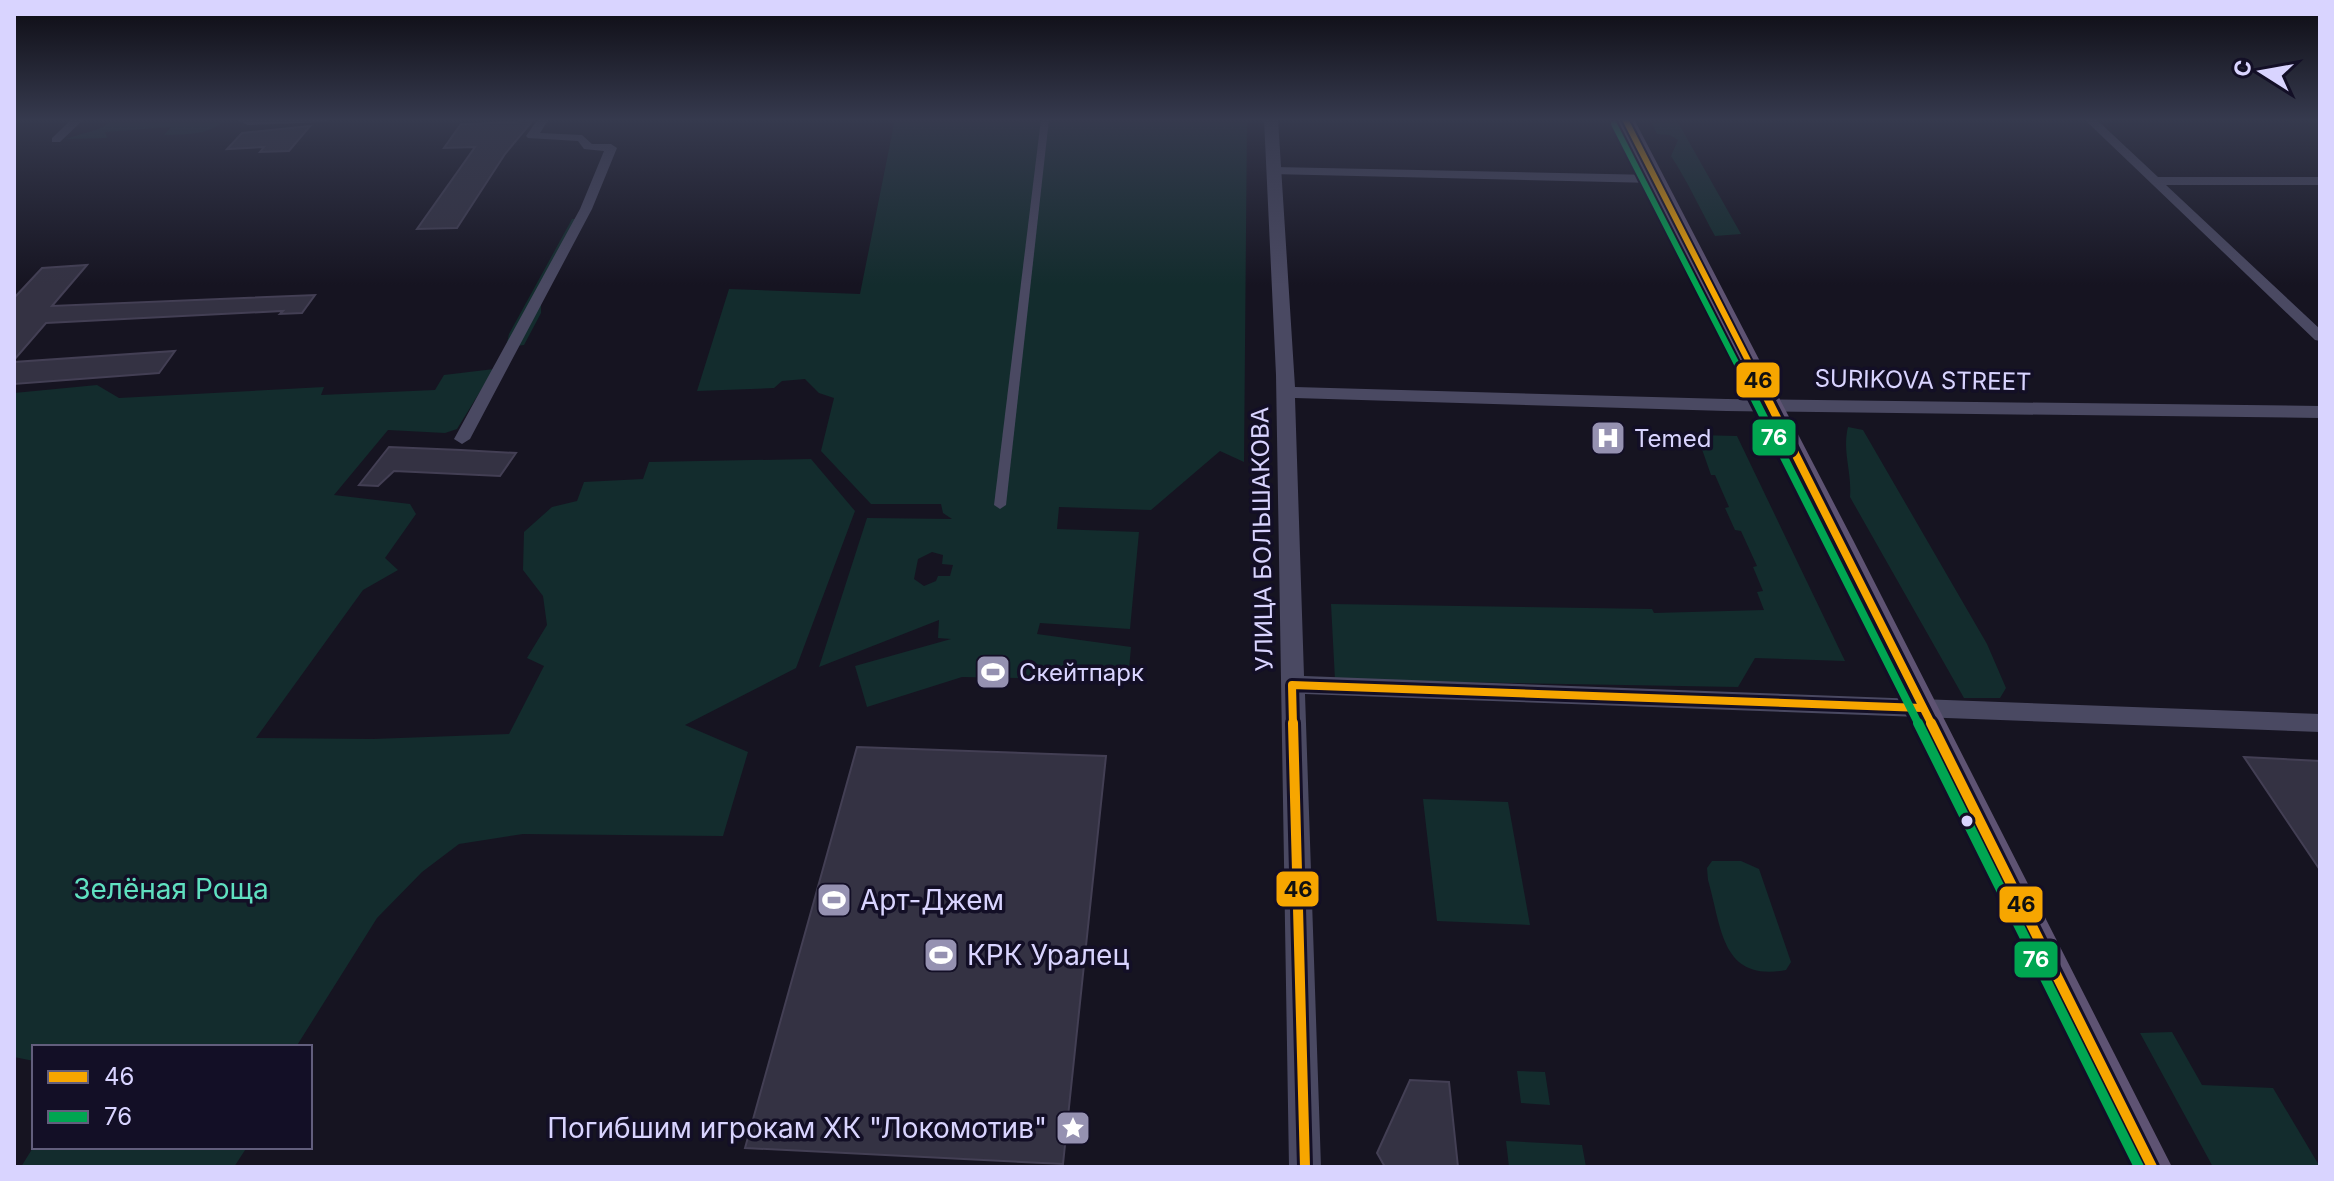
<svg xmlns="http://www.w3.org/2000/svg" width="2334" height="1181" font-family="Inter,sans-serif">
<rect width="100%" height="100%" fill="#161421"/>
<g fill="#132c2d" fill-rule="evenodd">
<path d="M 114,119 L 226,119 C 209,136 187,134 164,135 L 171,127 L 105,132 L 107,138 L 66,139 C 84,132 100,132 114,119 Z"/>
<path d="M 895,119 L 1247,119 L 1244,462 L 1220,451 L 1151,510 L 1059,507 L 1057,529 L 1139,532 L 1130,629 L 1040,623 L 1037,634 L 1131,647 L 1128,680 L 962,677 L 867,707 L 855,666 L 951,639 L 938,638 L 939,620 L 819,667 L 867,518 L 952,519 L 943,513 L 941,504 L 871,504 L 821,451 L 834,398 L 819,393 L 805,379 L 782,381 L 774,388 L 697,391 L 729,289 L 860,294 ZM 932,552 L 943,555 L 942,564 L 953,565 L 950,576 L 938,576 L 936,581 L 924,586 L 914,579 L 918,559 Z"/>
<path d="M 1650,119 L 1676,119 L 1741,234 L 1715,236 C 1700,209 1688,182 1671,156 L 1678,140 L 1670,135 L 1657,134 Z"/>
<polygon points="572,219 583,219 541,304 541,313 524,345 506,347 509,334"/>
<polygon points="494,369 457,429 445,433 388,430 334,495 410,504 416,514 385,558 398,570 363,590 256,738 373,739 509,734 544,666 527,658 547,625 543,596 523,570 524,532 552,507 577,501 584,482 643,479 649,462 811,459 855,511 796,668 685,725 748,752 723,836 523,834 459,844 422,872 377,918 296,1047 34,1047 34,1061 14,1057 14,393 97,385 119,398 324,387 321,395 435,390 444,375"/>
<path d="M 1848,427 L 1863,430 L 1987,644 L 2006,688 L 2000,698 L 1964,698 L 1850,497 C 1852,471 1842,452 1848,427 Z"/>
<polygon points="1697,435 1737,436 1845,661 1755,658 1738,687 1335,680 1331,604 1652,609 1654,613 1764,610 1757,592 1763,591 1753,567 1757,566 1741,531 1735,530 1725,508 1729,507 1715,475 1711,475"/>
<polygon points="1423,799 1508,802 1530,925 1437,921"/>
<path d="M 1712,861 L 1741,861 L 1759,869 L 1791,962 L 1786,970 C 1721,982 1722,928 1708,880 L 1707,868 Z"/>
<polygon points="2172,1032 2202,1085 2273,1088 2320,1167 2213,1167 2140,1033"/>
<polygon points="1517,1071 1545,1072 1550,1105 1521,1103"/>
<polygon points="1506,1141 1582,1145 1586,1167 1509,1167"/>
<polygon points="34,1146 34,1147 247,1147 234,1167 21,1167"/>
</g>
<g fill="#343243" stroke="#433f54" stroke-width="2">
<polygon points="523,119 534,119 505,154 457,228 417,229 475,147 444,148 461,124 517,122"/>
<polygon points="310,126 289,151 260,152 264,147 227,149 242,133"/>
<polygon points="87,265 52,306 315,295 302,313 280,314 283,311 46,323 14,360 14,298 42,268"/>
<polygon points="175,351 159,373 14,384 14,362"/>
<polygon points="389,447 461,450 516,453 500,476 394,471 378,486 359,485"/>
<polygon points="857,747 1106,756 1063,1164 745,1148"/>
<polygon points="2244,757 2320,761 2320,870"/>
<polygon points="1410,1080 1449,1082 1458,1167 1385,1167 1377,1153"/>
</g>
<g fill="none" stroke-linecap="round" stroke-linejoin="round">
<polygon fill="#4a4962" fill-rule="evenodd" points="1041,119 1049,119 1006,505 1000,509 994,505"/>
<g fill="#4a4962" fill-rule="evenodd">
<polygon points="72,119 84,119 60,142 52,142 52,138"/>
<polygon points="235,119 332,119 327,122 248,125"/>
<polygon points="538,119 549,119 540,133 582,135 592,144 611,144 617,148 592,209 470,439 462,444 454,439 580,209 604,151 584,149 578,141 528,138 526,136"/>
<polygon points="2084,119 2096,119 2158,177 2320,177 2320,185 2166,185 2320,329 2320,341 2315,340"/>
<polygon points="1275,167 1654,175 1660,179 1654,183 1271,174 1271,168"/>
</g>
<polygon fill="#4a4962" fill-rule="evenodd" points="1264,119 1278,119 1295,387 1726,399 2320,406 2320,418 1726,411 1295,398 1304,676 2320,714 2320,732 1305,694 1321,1167 1289,1167 1276,375"/>
<polygon fill="#5e5373" fill-rule="evenodd" points="1616,119 1634,119 1853,540 2172,1167 2131,1167 1827,540"/>
<defs>
<polyline id="bus-1-far2" points="1625,119 1758,380"/>
<g id="bus-1-far1">
<polyline points="1757,378 1932,725"/>
<polyline points="1293,725 1292,685 1922,708"/>
</g>
<g id="bus-1">
<polyline points="1293,723 1305,1167"/>
<polyline points="1931,723 2152,1167"/>
</g>
<polyline id="bus-2-far2" points="1614,124 1745,380"/>
<polyline id="bus-2-far1" points="1744,378 1919,725"/>
<polyline id="bus-2" points="1918,723 2139,1167"/>
</defs>
<use href="#bus-1-far2" stroke="#130f26" stroke-width="10"/>
<use href="#bus-1-far1" stroke="#130f26" stroke-width="14"/>
<use href="#bus-1" stroke="#130f26" stroke-width="16"/>
<use href="#bus-2-far2" stroke="#130f26" stroke-width="10"/>
<use href="#bus-2-far1" stroke="#130f26" stroke-width="14"/>
<use href="#bus-2" stroke="#130f26" stroke-width="16"/>
<use href="#bus-1-far2" stroke="#f7a600" stroke-width="6"/>
<use href="#bus-1-far1" stroke="#f7a600" stroke-width="8"/>
<use href="#bus-1" stroke="#f7a600" stroke-width="10"/>
<use href="#bus-2-far2" stroke="#00a651" stroke-width="6"/>
<use href="#bus-2-far1" stroke="#00a651" stroke-width="8"/>
<use href="#bus-2" stroke="#00a651" stroke-width="10"/>
</g>
<linearGradient id="sky" x2="0" y2="1"><stop stop-color="#0c0b12"/><stop offset="0.42" stop-color="#363a4e"/><stop offset="1" stop-color="#363a4e" stop-opacity="0"/></linearGradient>
<rect width="2334" height="285" fill="url(#sky)"/>
<defs>
<symbol id="hospital-square" viewBox="-11 -11 22 22"><rect x="-9" y="-9" width="18" height="18" rx="4" fill="#9591b1" stroke="#130f26"/><path d="M-5-5h3v3.5h4V-5h3V5h-3V1.5h-4V5h-3Z" fill="#fff"/></symbol>
<symbol id="stadium-square" viewBox="-11 -11 22 22"><rect x="-9" y="-9" width="18" height="18" rx="4" fill="#9591b1" stroke="#130f26"/><path d="M0-5a6.5 5 0 1 0 0 10a6.5 5 0 1 0 0-10ZM-3.5-1.8h7v3.6h-7Z" fill="#fff"/></symbol>
<symbol id="sight-square" viewBox="-11 -11 22 22"><rect x="-9" y="-9" width="18" height="18" rx="4" fill="#9591b1" stroke="#130f26"/><path d="M0-6L1.8-2.2L6-1.7L2.9 1.2L3.7 5.4L0 3.3L-3.7 5.4L-2.9 1.2L-6-1.7L-1.8-2.2Z" fill="#fff"/></symbol>
</defs>
<g fill-rule="evenodd">
<use href="#hospital-square" x="1588" y="418" width="40" height="40"/>
<use href="#stadium-square" x="973" y="652" width="40" height="40"/>
<use href="#stadium-square" x="814" y="880" width="40" height="40"/>
<use href="#stadium-square" x="921" y="935" width="40" height="40"/>
<use href="#sight-square" x="1053" y="1108" width="40" height="40"/>
</g>
<circle fill="#d9d4ff" stroke="#130f26" stroke-width="3" cx="1967" cy="821" r="7"/>
<g text-anchor="middle" dominant-baseline="central" stroke-width="7" stroke-linejoin="round" paint-order="stroke">
<g font-size="24" fill="#d9d4ff" stroke="#130f26">
<text transform="translate(1923 380) rotate(1)">SURIKOVA STREET</text>
<text transform="translate(1262 539) rotate(-91)">УЛИЦА БОЛЬШАКОВА</text>
</g>
<g font-size="24" fill="#d9d4ff" stroke="#130f26" text-anchor="start">
<text x="1634" y="438">Temed</text>
<text x="1019" y="672">Скейтпарк</text>
</g>
<g font-size="28" fill="#5fe0c0" stroke="#130f26">
<text x="171" y="889">Зелёная Роща</text>
</g>
<g font-size="28" fill="#d9d4ff" stroke="#130f26" text-anchor="start">
<text x="860" y="900">Арт-Джем</text>
<text x="967" y="955">КРК Уралец</text>
<text x="1047" y="1128" text-anchor="end">Погибшим игрокам ХК "Локомотив"</text>
</g>
</g>
<g stroke="#130f26" stroke-width="3">
<rect x="1735" y="361" width="46" height="38" rx="8" fill="#f7a600"/>
<rect x="1751" y="418" width="46" height="39" rx="8" fill="#00a651"/>
<rect x="1275" y="870" width="45" height="38" rx="8" fill="#f7a600"/>
<rect x="1998" y="885" width="46" height="39" rx="8" fill="#f7a600"/>
<rect x="2013" y="940" width="46" height="39" rx="8" fill="#00a651"/>
</g>
<g font-size="22" text-anchor="middle" font-weight="bold" fill="#fff">
<text x="1774" y="445">76</text>
<text x="2036" y="967">76</text>
</g>
<g font-size="22" text-anchor="middle" font-weight="bold" fill="#111">
<text x="1758" y="388">46</text>
<text x="1298" y="897">46</text>
<text x="2021" y="912">46</text>
</g>
<rect width="2334" height="1181" fill="none" stroke="#d9d4ff" stroke-width="32"/>
<rect x="32" y="1045" width="280" height="104" fill="#130f26" stroke="#625e7d" stroke-width="2"/>
<rect x="48" y="1071" width="40" height="12" fill="#f7a600" stroke="#625e7d" stroke-width="2"/>
<text x="104" y="1085" font-size="24" fill="#d9d4ff">46</text>
<rect x="48" y="1111" width="40" height="12" fill="#00a651" stroke="#625e7d" stroke-width="2"/>
<text x="104" y="1125" font-size="24" fill="#d9d4ff">76</text>
<g transform="translate(2262 72) rotate(281)" stroke="#130f26" stroke-width="6" paint-order="stroke">
<path d="M0-6L14 30L0 20L-14 30Z" fill="#d9d4ff"/>
<text y="-12" font-size="22" font-weight="bold" text-anchor="middle" fill="#d9d4ff">С</text>
</g>
</svg>
